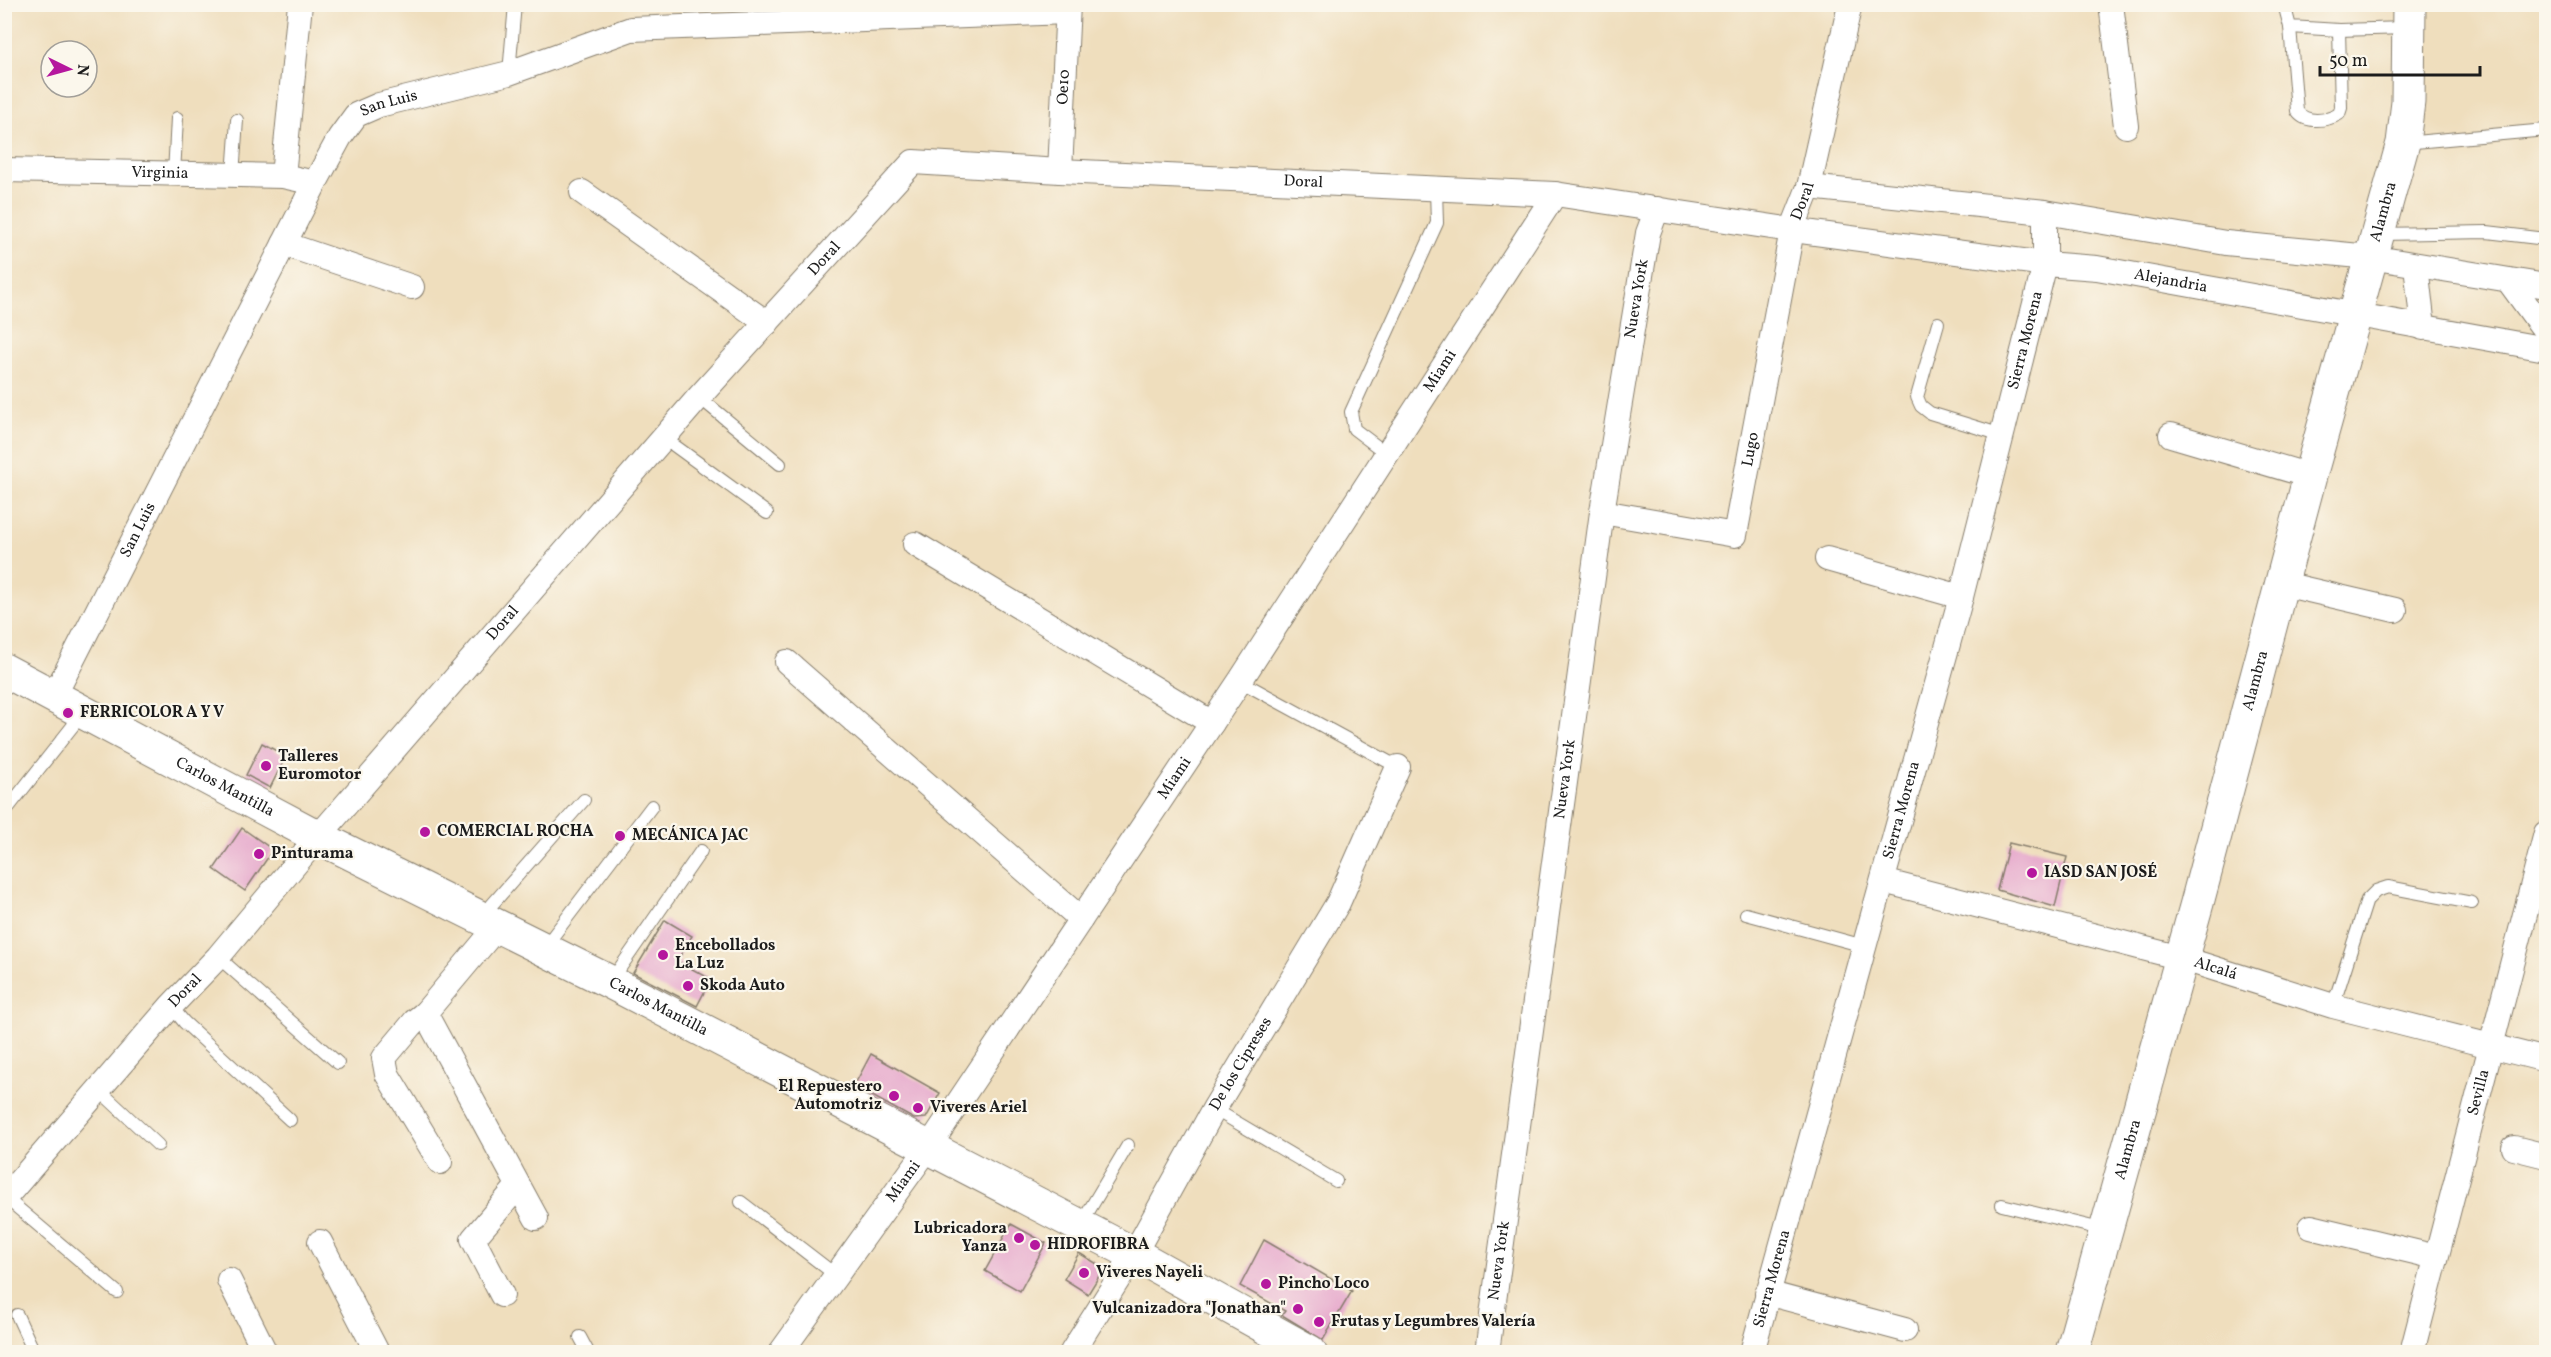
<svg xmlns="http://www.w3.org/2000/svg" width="2551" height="1357" font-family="Vollkorn,serif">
<rect width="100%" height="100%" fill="#fbf7ec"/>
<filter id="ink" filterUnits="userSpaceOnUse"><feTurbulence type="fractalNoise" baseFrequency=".0167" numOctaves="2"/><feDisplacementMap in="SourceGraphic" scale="12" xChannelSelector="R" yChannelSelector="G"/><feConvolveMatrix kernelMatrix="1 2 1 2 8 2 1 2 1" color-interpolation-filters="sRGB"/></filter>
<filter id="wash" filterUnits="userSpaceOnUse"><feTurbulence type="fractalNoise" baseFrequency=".008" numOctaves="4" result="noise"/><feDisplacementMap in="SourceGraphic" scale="24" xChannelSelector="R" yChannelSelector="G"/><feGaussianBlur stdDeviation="1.35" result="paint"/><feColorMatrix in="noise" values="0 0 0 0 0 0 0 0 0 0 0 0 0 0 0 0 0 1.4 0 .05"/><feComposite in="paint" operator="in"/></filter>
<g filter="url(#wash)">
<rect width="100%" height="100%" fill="#efdebd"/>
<g id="blocks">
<g fill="#e5a5ca">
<polygon points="262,743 286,756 270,788 246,775"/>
<polygon points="242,828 273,850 245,891 214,869"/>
<polygon points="2009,843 2067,857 2055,907 1997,890"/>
<polygon points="665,920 692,936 677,961 711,979 697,1006 633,973"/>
<polygon points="871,1054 940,1093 926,1118 914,1119 854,1086"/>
<polygon points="1011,1224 1046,1243 1020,1291 985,1271"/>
<polygon points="1264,1240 1352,1291 1323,1340 1282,1315 1285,1311 1240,1286"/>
<polygon points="1079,1253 1104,1268 1088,1294 1064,1279"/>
</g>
</g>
</g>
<g filter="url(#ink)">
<use href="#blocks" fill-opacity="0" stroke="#867d6c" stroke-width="1.5"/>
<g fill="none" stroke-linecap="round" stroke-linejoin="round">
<defs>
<g id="lane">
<polyline points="2284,4 2290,27 2339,30 2406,28"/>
<path d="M 2290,27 L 2297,111 C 2305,124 2327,121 2339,114 L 2341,108 L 2339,30"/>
<polyline points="509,73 515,4"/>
<polyline points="2404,143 2546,130"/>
<polyline points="174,174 177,118"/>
<polyline points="233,175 237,120"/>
<polyline points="2381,234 2487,232 2546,239"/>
<polyline points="1938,323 1917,397 1921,406 1930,413 2002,435"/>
<polyline points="699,397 780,464"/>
<polyline points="664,438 767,513"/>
<polyline points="1387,454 1354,429 1351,412 1437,223 1436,189"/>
<polyline points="1240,681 1398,767"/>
<polyline points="4,813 83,713"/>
<polyline points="1746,914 1864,946"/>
<polyline points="482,916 584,800"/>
<polyline points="544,948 652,806"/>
<polyline points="218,957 338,1063"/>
<polyline points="611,981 701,851"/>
<polyline points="171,1006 184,1022 290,1120"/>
<polyline points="2333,1006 2367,900 2376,891 2388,887 2472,903"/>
<polyline points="99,1090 158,1145"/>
<polyline points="1214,1109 1336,1181"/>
<polyline points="6,1198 117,1292"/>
<polyline points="741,1202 837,1276"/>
<polyline points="2002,1205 2105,1230"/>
<polyline points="1081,1224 1128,1145"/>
<polyline points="17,1315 34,1352"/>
<polyline points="580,1337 588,1352"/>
</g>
<g id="street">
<polyline points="2111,4 2126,126"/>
<path id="s1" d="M 4,170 L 283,176 L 315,183"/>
<path id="s2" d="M 1060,171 L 1068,4"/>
<polyline points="283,176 300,4"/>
<polyline points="1809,187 2045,212 2226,243 2370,257 2546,286"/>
<polyline points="582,192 767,323"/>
<polyline points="284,244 412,287"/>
<polyline points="2416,265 2423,328"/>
<polyline points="2508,280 2546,332"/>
<polyline points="2171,435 2310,476"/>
<path id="s3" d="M 1602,512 L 1735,535 L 1792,230 L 1809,187 L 1850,4"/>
<polyline points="915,544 1212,723"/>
<polyline points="1827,559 1961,597"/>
<polyline points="2283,584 2395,610"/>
<polyline points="787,662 1081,919"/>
<path id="s4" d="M 54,696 L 315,183 L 340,137 L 356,115 L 379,105 L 509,73 L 631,29 L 1067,12"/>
<path id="s5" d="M 1883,881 L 2181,958 L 2333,1006 L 2546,1060"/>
<polyline points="497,927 425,1013 536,1218"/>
<polyline points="425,1013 415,1021 384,1058 387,1074 440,1162"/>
<polyline points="2514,1148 2546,1156"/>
<path id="s6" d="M 4,1199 L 171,1006 L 218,957 L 318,837 L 699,397 L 913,162 L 1060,171 L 1555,194 L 1792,230 L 2045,264 L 2097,268 L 2546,349"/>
<polyline points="2311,1227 2436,1257"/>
<polyline points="320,1242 377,1352"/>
<polyline points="229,1280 265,1352"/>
<polyline points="1767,1293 1905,1330"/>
<polyline points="502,1295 473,1239 518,1186"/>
<path id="s7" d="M 781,1352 L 928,1148 L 1240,681 L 1555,194"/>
<path id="s8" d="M 1072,1352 L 1134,1254 L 1214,1109 L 1338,903 L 1398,767"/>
<path id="s9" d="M 1487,1352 L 1602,512 L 1648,233 L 1657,209"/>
<path id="s10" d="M 1752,1352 L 1961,597 L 2045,264 L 2045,212"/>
<path id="s11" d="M 2412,1352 L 2546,833"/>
</g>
<g id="secondary">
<path id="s12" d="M 4,670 L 318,837 L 610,982 L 1134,1254 L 1310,1352"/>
<path id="s13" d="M 2072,1352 L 2197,903 L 2310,476 L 2403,143 L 2408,102 L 2409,4"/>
</g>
</defs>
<use href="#lane" stroke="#867d6c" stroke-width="14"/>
<use href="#street" stroke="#867d6c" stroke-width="26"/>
<use href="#secondary" stroke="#867d6c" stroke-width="35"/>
<use href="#lane" stroke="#fff" stroke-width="12"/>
<use href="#street" stroke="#fff" stroke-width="24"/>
<use href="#secondary" stroke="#fff" stroke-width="33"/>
</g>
</g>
<g fill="#b5179e" stroke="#fbf7ec" stroke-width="2">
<circle cx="68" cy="713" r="6"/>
<circle cx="266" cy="766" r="6"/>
<circle cx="425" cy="832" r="6"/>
<circle cx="620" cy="836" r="6"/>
<circle cx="259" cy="854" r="6"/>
<circle cx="2032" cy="873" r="6"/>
<circle cx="663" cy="955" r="6"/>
<circle cx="688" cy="986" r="6"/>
<circle cx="894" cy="1096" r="6"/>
<circle cx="918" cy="1108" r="6"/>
<circle cx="1019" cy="1238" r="6"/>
<circle cx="1035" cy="1245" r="6"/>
<circle cx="1084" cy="1273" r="6"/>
<circle cx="1266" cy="1284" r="6"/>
<circle cx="1298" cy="1309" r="6"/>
<circle cx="1319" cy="1322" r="6"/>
</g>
<g text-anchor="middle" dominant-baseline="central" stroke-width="4.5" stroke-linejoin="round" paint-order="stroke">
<g font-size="16" fill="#1c1c1c" stroke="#fbf7ec">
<text stroke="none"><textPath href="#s2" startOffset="84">Oe10</textPath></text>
<text stroke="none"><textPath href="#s4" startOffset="690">San Luis</textPath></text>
<text stroke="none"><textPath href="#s1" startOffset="156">Virginia</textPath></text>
<text stroke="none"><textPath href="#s6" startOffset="1770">Doral</textPath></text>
<text stroke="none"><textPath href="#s3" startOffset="476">Doral</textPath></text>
<text stroke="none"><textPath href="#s13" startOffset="1182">Alambra</textPath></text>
<text stroke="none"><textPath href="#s6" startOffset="1248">Doral</textPath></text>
<text stroke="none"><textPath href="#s6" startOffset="2644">Alejandria</textPath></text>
<text stroke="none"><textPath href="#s9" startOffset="1064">Nueva York</textPath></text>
<text stroke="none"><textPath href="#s10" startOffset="1048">Sierra Morena</textPath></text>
<text stroke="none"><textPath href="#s7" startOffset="1182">Miami</textPath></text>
<text stroke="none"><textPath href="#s3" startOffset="222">Lugo</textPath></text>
<text stroke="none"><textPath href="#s4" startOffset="186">San Luis</textPath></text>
<text stroke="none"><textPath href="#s6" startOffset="762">Doral</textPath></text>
<text stroke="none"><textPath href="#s13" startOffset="696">Alambra</textPath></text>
<text stroke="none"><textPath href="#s7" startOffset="696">Miami</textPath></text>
<text stroke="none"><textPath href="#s9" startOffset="578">Nueva York</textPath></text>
<text stroke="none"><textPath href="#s12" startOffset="250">Carlos Mantilla</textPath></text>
<text stroke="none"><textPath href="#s10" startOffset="562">Sierra Morena</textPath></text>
<text stroke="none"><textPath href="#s5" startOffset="344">Alcalá</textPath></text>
<text stroke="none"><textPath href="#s6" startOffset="276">Doral</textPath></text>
<text stroke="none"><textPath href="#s12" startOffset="736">Carlos Mantilla</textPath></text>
<text stroke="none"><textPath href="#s8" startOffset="334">De los Cipreses</textPath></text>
<text stroke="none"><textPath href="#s11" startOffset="268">Sevilla</textPath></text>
<text stroke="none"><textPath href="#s13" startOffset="210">Alambra</textPath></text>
<text stroke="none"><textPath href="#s7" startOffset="210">Miami</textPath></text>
<text stroke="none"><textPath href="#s9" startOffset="92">Nueva York</textPath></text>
<text stroke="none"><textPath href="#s10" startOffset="76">Sierra Morena</textPath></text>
</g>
<g font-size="16" font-weight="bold" fill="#1c1c1c" stroke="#fbf7ec" text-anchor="start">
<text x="80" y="713">FERRICOLOR A Y V</text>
<text x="278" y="757">Talleres<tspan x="278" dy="18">Euromotor</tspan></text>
<text x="437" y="832">COMERCIAL ROCHA</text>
<text x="632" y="836">MECÁNICA JAC</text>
<text x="271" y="854">Pinturama</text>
<text x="2044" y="873">IASD SAN JOSÉ</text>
<text x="675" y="946">Encebollados<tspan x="675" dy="18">La Luz</tspan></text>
<text x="700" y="986">Skoda Auto</text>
<text x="882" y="1087" text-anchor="end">El Repuestero<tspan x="882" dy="18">Automotriz</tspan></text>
<text x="930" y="1108">Viveres Ariel</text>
<text x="1007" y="1229" text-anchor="end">Lubricadora<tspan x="1007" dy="18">Yanza</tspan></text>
<text x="1047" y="1245">HIDROFIBRA</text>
<text x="1096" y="1273">Viveres Nayeli</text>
<text x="1278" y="1284">Pincho Loco</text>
<text x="1286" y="1309" text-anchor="end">Vulcanizadora "Jonathan"</text>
<text x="1331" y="1322">Frutas y Legumbres Valería</text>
</g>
</g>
<rect width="2551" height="1357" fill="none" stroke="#fbf7ec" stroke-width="24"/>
<g transform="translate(69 69) rotate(95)"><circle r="28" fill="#fbf7ec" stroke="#a29f99" stroke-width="1.5"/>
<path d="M0-4.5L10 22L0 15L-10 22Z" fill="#b5179e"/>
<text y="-9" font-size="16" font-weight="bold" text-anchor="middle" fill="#1c1c1c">N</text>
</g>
<path d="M2320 66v9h160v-9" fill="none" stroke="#1c1c1c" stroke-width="3"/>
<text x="2329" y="66" font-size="18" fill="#1c1c1c" stroke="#fbf7ec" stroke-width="4.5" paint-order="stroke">50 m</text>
</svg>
